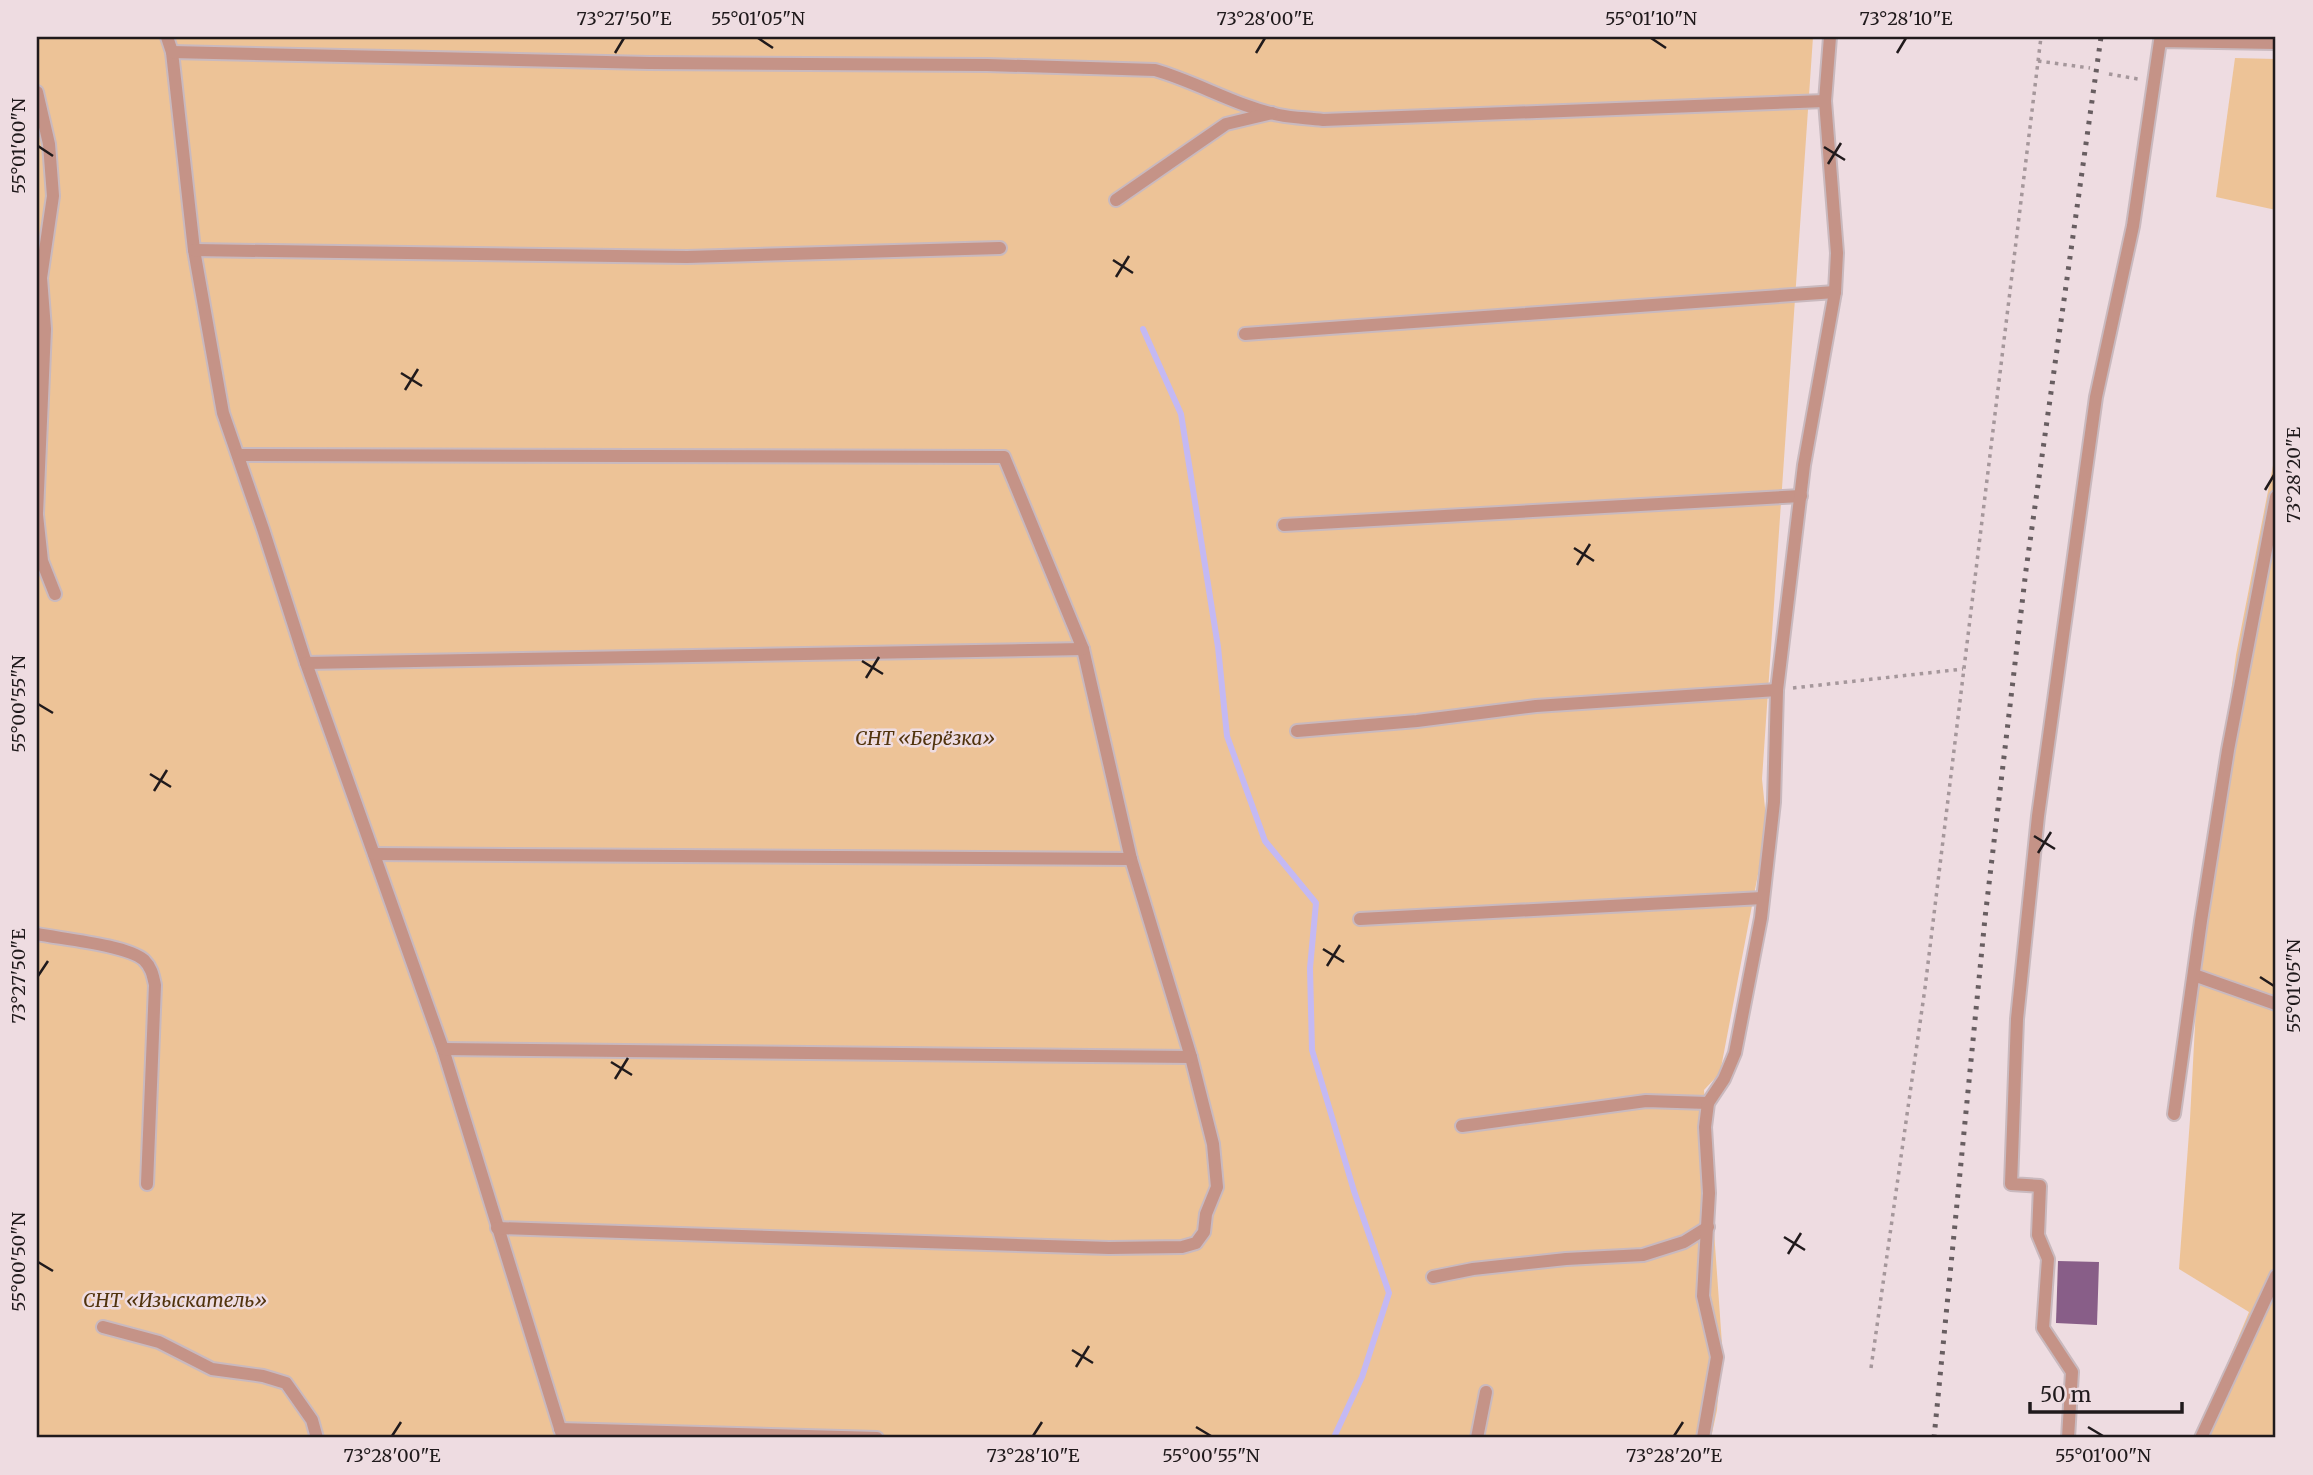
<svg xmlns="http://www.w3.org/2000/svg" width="2313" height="1475" font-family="Merriweather,serif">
<rect width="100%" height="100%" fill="#eedce1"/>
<g fill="#edc397">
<polygon points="37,37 1813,37 1762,779 1767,827 1720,1073 1704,1090 1722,1344 1717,1410 1711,1438 37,1438"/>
<polygon points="2235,58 2276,59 2276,210 2216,197"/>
<polygon points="2276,450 2276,1438 2196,1438 2249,1312 2179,1269 2190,1119 2201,914 2236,655"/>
</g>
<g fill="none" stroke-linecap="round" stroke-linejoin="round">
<polyline stroke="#c4b9f3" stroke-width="6" points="1143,329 1181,414 1218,647 1227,736 1265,841 1316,903 1310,968 1312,1050 1354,1191 1389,1293 1362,1377 1335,1435 1336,1438"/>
</g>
<polygon fill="#885e88" points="2058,1261 2099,1262 2097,1325 2056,1323"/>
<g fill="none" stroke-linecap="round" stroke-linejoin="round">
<defs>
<g id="service">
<polyline points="167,37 172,52 194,250 223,413 263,529 306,663 443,1049 563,1438"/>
<path d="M 172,52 L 649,63 L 987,65 L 1155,70 C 1197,82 1236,106 1279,115 C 1293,118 1308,118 1323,120 L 1825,101"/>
<polyline points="37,92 49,144 53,196 41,278 45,329 37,513"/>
<polyline points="1116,200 1226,124 1272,113"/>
<polyline points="194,250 687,257 1000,248"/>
<polyline points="1245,334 1835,292"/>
<polyline points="238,455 1004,457 1083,649 1131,859 1191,1057 1213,1144 1217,1187 1206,1214 1204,1232 1196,1243 1182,1247 1109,1248 497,1228"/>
<polyline points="37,515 42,561 55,594"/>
<polyline points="1284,525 1801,496"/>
<polyline points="306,663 1083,649"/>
<polyline points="1297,731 1417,721 1536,706 1777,690"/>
<polyline points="374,854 1131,859"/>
<polyline points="1360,919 1763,898"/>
<path d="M 37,934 C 62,939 127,945 144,960 C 152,968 153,976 155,985 L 147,1184"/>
<polyline points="2194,975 2276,1004"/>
<polyline points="443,1049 1191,1057"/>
<polyline points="2174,1114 2201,921 2228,750 2276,497"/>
<polyline points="1462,1126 1646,1101 1708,1103"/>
<polyline points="1433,1277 1473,1269 1566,1259 1643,1255 1684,1242 1708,1227"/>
<polyline points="103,1327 159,1342 212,1369 263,1376 286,1383 312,1420 317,1438"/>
<polyline points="560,1429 877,1438"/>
<polyline points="1477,1438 1486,1392"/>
<polyline points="1703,1438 1717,1357 1703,1296 1709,1193 1705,1127 1708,1103 1724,1079 1735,1053 1761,918 1774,802 1777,690 1804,465 1835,292 1837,253 1825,101 1830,37"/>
<polyline points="2068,1438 2072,1372 2043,1328 2048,1259 2038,1235 2040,1186 2011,1184 2017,1019 2038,816 2096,397 2133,226 2160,41 2276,43"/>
<polyline points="2201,1438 2276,1276"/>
</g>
</defs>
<use href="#service" stroke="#c9b9be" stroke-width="16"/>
<g stroke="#a5979b" stroke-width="3.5" stroke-dasharray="3.5 5" stroke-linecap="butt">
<polyline points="2038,61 2090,68"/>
<polyline points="2109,74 2138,79"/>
<polyline points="1793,688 1963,669"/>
<polyline points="1871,1368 1925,988 2041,37"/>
</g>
<use href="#service" stroke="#c59387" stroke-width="12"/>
<polyline stroke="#685e61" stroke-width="5" stroke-dasharray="3.5 7" stroke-linecap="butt" points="1934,1438 1985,918 2026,570 2101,37"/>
</g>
<path fill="none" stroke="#201a1c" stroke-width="2.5" d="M 758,38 L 773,48M 1651,38 L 1666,48M 615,53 L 624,38M 1256,53 L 1265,38M 1897,53 L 1906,38M 38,146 L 53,156M 1824,147 L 1845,160M 1828,164 L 1841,143M 1113,260 L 1133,273M 1116,277 L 1129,256M 401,373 L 422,386M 405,390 L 418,369M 2265,490 L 2274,475M 1574,548 L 1594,561M 1577,565 L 1590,544M 862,661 L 883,674M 866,678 L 879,657M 38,704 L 53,713M 150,774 L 171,787M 154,791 L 167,770M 2034,836 L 2055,849M 2038,853 L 2051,832M 1323,949 L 1344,962M 1327,966 L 1340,945M 38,976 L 48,961M 2260,977 L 2274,986M 611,1062 L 632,1075M 615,1079 L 628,1058M 1784,1237 L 1805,1250M 1788,1254 L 1801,1233M 38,1262 L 53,1271M 1072,1350 L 1093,1363M 1076,1367 L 1089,1346M 1196,1427 L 1211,1436M 2088,1427 L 2103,1436M 392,1436 L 401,1422M 1033,1436 L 1042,1422M 1674,1436 L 1683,1422"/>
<g text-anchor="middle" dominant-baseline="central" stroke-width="5" stroke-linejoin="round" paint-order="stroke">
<g font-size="19" font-style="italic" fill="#51330d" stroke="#eedce1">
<text x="925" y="738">СНТ «Берёзка»</text>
<text x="175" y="1300">СНТ «Изыскатель»</text>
</g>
</g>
<rect width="2313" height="1475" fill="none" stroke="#eedce1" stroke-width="77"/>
<path d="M2030 1402v10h152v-10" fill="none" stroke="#201a1c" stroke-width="3.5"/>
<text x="2040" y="1402" font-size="21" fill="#201a1c" stroke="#eedce1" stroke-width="5" paint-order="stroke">50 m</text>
<rect x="38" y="38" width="2236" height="1398" fill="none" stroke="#201a1c" stroke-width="2.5"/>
<g font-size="18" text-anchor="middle" fill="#201a1c">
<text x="624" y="25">73°27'50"E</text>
<text x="758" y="25">55°01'05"N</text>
<text x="1265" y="25">73°28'00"E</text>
<text x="1651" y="25">55°01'10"N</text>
<text x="1906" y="25">73°28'10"E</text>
<text transform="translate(19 146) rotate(-90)" y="6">55°01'00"N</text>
<text transform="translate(2294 475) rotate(-90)" y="6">73°28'20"E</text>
<text transform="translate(19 704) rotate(-90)" y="6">55°00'55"N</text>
<text transform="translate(19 976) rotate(-90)" y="6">73°27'50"E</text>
<text transform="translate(2294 986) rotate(-90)" y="6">55°01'05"N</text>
<text transform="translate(19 1262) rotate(-90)" y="6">55°00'50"N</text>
<text x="392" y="1462">73°28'00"E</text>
<text x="1033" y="1462">73°28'10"E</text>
<text x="1211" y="1462">55°00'55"N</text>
<text x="1674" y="1462">73°28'20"E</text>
<text x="2103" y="1462">55°01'00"N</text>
</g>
</svg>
